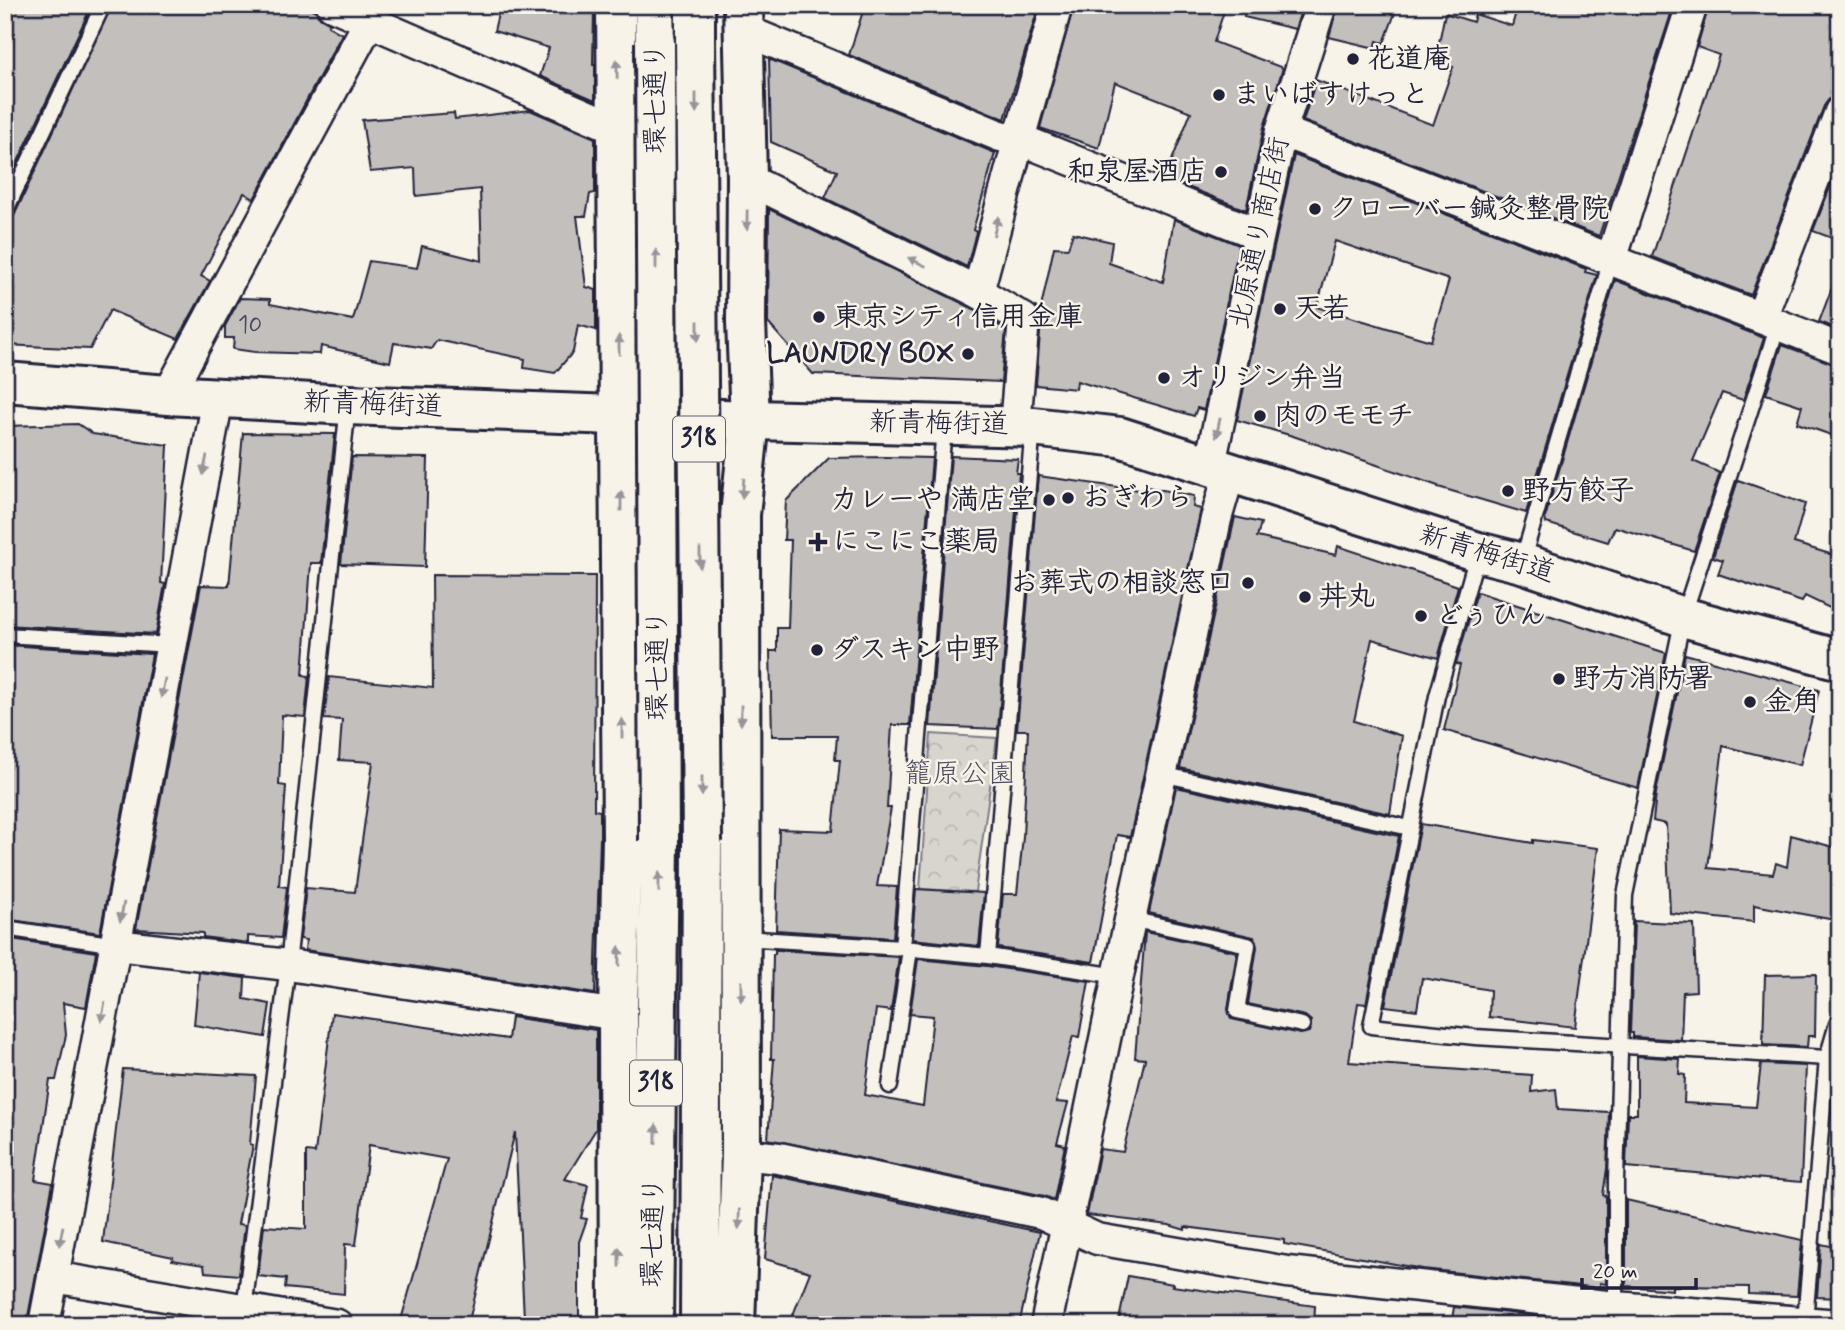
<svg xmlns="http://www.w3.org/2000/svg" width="1845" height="1330" font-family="Mynerve,'Klee One',sans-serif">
<defs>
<pattern id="park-crowns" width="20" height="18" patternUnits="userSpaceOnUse" patternTransform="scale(1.75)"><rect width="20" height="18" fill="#d8d5cf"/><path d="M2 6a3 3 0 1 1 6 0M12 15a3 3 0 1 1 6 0" fill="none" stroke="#b9b7b3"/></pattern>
</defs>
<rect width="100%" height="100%" fill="#f7f3e8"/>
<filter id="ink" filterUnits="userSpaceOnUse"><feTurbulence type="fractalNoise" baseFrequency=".0143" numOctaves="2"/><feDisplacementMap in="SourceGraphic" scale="14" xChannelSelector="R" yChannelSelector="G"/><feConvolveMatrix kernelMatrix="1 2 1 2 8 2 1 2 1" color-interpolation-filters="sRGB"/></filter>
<g filter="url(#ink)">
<polygon fill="url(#park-crowns)" stroke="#7d7c85" stroke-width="2" points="931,734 997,738 975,892 920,889"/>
<g fill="#c2bfbd" stroke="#22223b" stroke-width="2" fill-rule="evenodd">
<polygon points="5,5 92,5 5,189"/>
<polygon points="112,5 302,5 316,11 318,16 330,23 328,26 342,34 254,199 244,193 201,276 210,281 178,339 110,310 90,349 5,345 5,222 14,216"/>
<polygon points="500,5 573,5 594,11 593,65 595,65 595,100 540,76 549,48 494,31"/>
<polygon points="865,5 1039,5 1005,119 849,55"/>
<polygon points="1074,5 1226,5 1214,42 1283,68 1264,127 1246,210 1165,178 1191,112 1115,82 1099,148 1040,128"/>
<polygon points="1245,5 1303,5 1295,29 1244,17"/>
<polygon points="1338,5 1398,5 1384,43 1377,41 1375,48 1329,37"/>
<polygon points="1518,5 1644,5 1671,14 1599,236 1303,121 1316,80 1433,125 1453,67 1435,62 1445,13 1473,22 1475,14 1512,26"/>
<polygon points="1709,5 1840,5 1840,95 1830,98 1824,106 1751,295 1652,257 1719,55 1697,47"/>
<polygon points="769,59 995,153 973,230 976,232 967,267 825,198 837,171 771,142"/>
<polygon points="530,110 595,138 595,193 590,194 586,216 577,216 586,287 596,290 596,330 578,325 573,352 555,373 524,368 525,359 437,340 431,349 394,343 390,362 321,346 320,354 255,352 233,349 234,338 225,338 225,326 240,298 270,299 270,304 353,320 369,261 417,268 422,246 482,261 480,189 416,196 415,168 370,172 362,120 454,113 455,119"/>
<path d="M 1294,155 L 1586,269 L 1585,272 L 1597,275 L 1526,513 L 1438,487 L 1438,486 L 1293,436 L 1237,420 ZM 1335,241 L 1449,280 L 1431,341 L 1317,307 Z"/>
<polygon points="1840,162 1840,241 1813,231"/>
<polygon points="769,209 970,307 1006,330 1001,382 813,374 768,323"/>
<polygon points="1174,219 1239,245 1204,410 1197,408 1194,416 1077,381 1076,389 1036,385 1041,320 1040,312 1054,247 1068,248 1073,233 1112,242 1109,263 1163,282"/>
<polygon points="1836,277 1840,277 1840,330 1819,322"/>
<polygon points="1615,280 1764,338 1743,400 1722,393 1693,461 1720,473 1694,551 1615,527 1608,542 1546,523 1545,518"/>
<polygon points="1782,345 1840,366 1840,438 1797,423 1802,406 1766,394"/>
<polygon points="78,424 93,434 168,445 161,583 165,584 156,634 5,625 5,426"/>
<polygon points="243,433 335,434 321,563 311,563 303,675 309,676 305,717 282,715 279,785 286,786 279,886 287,887 281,938 248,936 248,943 203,937 203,933 136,929 201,585 229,586"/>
<polygon points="951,456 1018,459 1016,473 1019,473 998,729 930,726"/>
<polygon points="352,457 428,458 425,567 341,564"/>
<polygon points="885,457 932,458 910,725 892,725 887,808 891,808 877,886 897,887 893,938 776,930 779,829 833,831 840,760 835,760 837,736 772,736 770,651 777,651 777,628 788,628 791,540 784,540 786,501 829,458"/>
<polygon points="1038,476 1146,491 1147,487 1194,496 1193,507 1201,509 1130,837 1117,835 1093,962 998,948 1003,894 1017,894 1023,837 1028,730 1017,730"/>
<polygon points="1738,480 1805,504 1794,543 1840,557 1840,613 1805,596 1802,602 1718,574 1723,560 1713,557"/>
<polygon points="1235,517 1261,523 1257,537 1336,555 1338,546 1458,586 1438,658 1372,639 1354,721 1402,736 1390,814 1180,768"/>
<polygon points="432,575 595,576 594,810 600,811 600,839 595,994 305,950 306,940 300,939 306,888 355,892 373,762 339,760 342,720 324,719 329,677 433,688"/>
<polygon points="1477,592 1666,653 1638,788 1444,730 1460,665 1456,664"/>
<polygon points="5,645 152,654 100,933 5,919"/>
<polygon points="1685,654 1819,690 1800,765 1723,746 1708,868 1773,874 1776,863 1787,867 1791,835 1840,849 1840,921 1754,905 1754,922 1670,913 1666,824 1653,821 1656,793"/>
<polygon points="1176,787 1399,836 1366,1004 1358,1003 1349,1062 1532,1075 1531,1092 1556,1089 1558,1109 1609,1112 1607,1169 1603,1195 1606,1196 1606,1284 1600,1283 1600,1288 1423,1269 1284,1244 1284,1240 1185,1227 1185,1230 1169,1225 1087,1215 1100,1149 1123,1152 1145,1059 1135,1058 1145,932 1237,952 1228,1009 1231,1019 1300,1034 1309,1032 1311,1026 1311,1021 1305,1016 1248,1004 1257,947 1254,937 1149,913"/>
<polygon points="1421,824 1533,843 1533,840 1598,848 1575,1027 1489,1017 1490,990 1422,978 1417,1010 1385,1006"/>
<polygon points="916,889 984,893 979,946 912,939"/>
<polygon points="1634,921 1694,924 1696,991 1683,992 1681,1040 1633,1037 1633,1033 1630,1033"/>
<polygon points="5,938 96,952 86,1007 63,1003 66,1035 56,1080 50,1080 35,1180 53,1183 27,1322 5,1319"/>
<polygon points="775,950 899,957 891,1011 876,1009 865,1095 923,1106 933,1016 910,1014 918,959 987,966 1089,981 1079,1037 1073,1036 1056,1102 1068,1103 1057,1143 1065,1145 1054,1200 1045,1196 768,1139 774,1059 771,1059 773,954 775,954"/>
<polygon points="199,972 245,978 244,999 270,1004 265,1037 194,1025"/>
<polygon points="1816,974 1815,1036 1808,1036 1807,1047 1763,1045 1765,975"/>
<polygon points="332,1013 508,1039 511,1017 596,1030 596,1129 565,1179 588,1185 581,1218 587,1219 579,1242 579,1325 554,1325 552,1319 524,1318 515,1132 468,1325 421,1325 401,1320 447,1159 369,1145 356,1245 345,1244 344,1294 285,1288 286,1279 258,1276 264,1226 306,1229 306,1152 315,1153"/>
<polygon points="1637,1056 1680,1059 1679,1074 1685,1075 1684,1103 1756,1107 1761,1064 1806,1066 1801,1182 1626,1167 1628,1114 1637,1114"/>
<polygon points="123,1069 256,1076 250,1144 253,1145 238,1224 245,1225 239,1275 205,1272 204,1265 172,1260 173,1257 103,1242"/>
<polygon points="772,1175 1040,1232 1019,1325 789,1325 810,1272 765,1259"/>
<polygon points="1626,1200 1802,1240 1797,1296 1749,1294 1749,1287 1672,1286 1672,1290 1626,1286"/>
<polygon points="1821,1244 1840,1248 1840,1298 1817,1297"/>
<polygon points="1128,1276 1173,1284 1172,1286 1315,1306 1314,1325 1118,1325"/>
<polygon points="1454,1307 1599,1323 1599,1325 1451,1325"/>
</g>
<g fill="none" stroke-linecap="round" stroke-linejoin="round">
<defs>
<g id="service">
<polyline points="5,212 103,5"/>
<polyline points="1478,552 1437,696 1371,1026 1475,1037 1827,1058"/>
<polyline points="1522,562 1611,260"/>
<polyline points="5,635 171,645"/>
<polyline points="1161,774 1410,828"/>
<polyline points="1130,919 1248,945 1237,1011 1302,1025"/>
<polyline points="5,928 116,945"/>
<polyline points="742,938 902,948 988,956 1118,976"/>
<polyline points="902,948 944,427"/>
<polyline points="988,956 1033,427"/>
<polyline points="890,1086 910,949"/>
<polyline points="1616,1307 1616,1180 1625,895 1683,617 1778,325"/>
<polyline points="244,1309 288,965 348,406"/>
<polyline points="1805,1321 1827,1058 1837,1024 1840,1024"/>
</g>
<g id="minor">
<polyline points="332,5 618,129"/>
<polyline points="744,30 1000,136 1019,139 1258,234"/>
<polyline points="1281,131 1840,349"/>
<polyline points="747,179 978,292 1024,319 1015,426"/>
<polyline points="1611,260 1692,5"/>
<polyline points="978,292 1019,139 1057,5"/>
<polyline points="1761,318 1840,112"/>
<polyline points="168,395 369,22 372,5"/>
<polyline points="1210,464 1281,131 1321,5"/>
<polyline points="116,945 288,965 618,1015"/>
<polyline points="741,1154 779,1158 1041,1213 1097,1239 1287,1272 1616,1307 1839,1325"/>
<polyline points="53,1277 337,1325"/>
<polyline points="44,1325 218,398"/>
<polyline points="1046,1325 1118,976 1216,519 1230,471"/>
</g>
<polyline id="secondary" points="5,382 168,395 348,405 750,420 1033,427 1120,437 1478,552 1522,563 1683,617 1840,660"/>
<g id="primary">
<polyline points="616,5 622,839 618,1015 619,1325"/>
<polyline points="654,5 655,42"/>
<polyline points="695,5 695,35"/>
<polyline points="653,1325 659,841"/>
<polyline points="700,1325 702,842"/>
<polyline points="735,1325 741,1154 740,515 750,420 746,322 747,179 743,5"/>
</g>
</defs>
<use href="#service" stroke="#22223b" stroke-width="19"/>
<use href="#minor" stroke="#22223b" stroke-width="35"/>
<use href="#secondary" stroke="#22223b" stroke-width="44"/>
<use href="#primary" stroke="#22223b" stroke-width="44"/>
<use href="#service" stroke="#f7f3e8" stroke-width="14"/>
<use href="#minor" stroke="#f7f3e8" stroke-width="30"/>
<use href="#secondary" stroke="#f7f3e8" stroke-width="38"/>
<use href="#primary" stroke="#f7f3e8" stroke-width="38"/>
<defs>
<g id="primary-bridge">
<polyline points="695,35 702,842"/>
<polyline points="655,42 659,841"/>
</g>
</defs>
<use href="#primary-bridge" stroke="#22223b" stroke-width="44" stroke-linecap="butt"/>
<use href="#primary-bridge" stroke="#f7f3e8" stroke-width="38"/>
</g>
<defs><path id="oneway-solid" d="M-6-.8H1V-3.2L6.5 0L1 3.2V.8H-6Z" transform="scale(1.75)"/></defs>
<g fill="#97959a">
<use href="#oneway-solid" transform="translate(617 69) rotate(-91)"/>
<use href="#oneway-solid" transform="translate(696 103) rotate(90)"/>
<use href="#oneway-solid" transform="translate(747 220) rotate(91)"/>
<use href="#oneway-solid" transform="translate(996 226) rotate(-75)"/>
<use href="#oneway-solid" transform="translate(656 259) rotate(-90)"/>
<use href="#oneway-solid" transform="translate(917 262) rotate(-154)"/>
<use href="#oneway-solid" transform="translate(698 331) rotate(90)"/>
<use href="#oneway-solid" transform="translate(619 345) rotate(-91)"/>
<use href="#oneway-solid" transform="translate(1218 428) rotate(102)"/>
<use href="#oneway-solid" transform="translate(205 465) rotate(101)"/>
<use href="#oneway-solid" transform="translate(743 488) rotate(95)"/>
<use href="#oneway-solid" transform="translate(621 501) rotate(-90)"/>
<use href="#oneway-solid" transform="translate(700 558) rotate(90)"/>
<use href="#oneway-solid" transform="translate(163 688) rotate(101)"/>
<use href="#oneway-solid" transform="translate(741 715) rotate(90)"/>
<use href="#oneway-solid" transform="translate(622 728) rotate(-90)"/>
<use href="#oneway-solid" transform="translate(702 786) rotate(90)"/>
<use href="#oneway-solid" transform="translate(659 882) rotate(-89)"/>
<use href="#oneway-solid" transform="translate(122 912) rotate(101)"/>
<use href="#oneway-solid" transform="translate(619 956) rotate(-89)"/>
<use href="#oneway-solid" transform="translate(741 991) rotate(89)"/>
<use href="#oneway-solid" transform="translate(103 1012) rotate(101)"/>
<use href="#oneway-solid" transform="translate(656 1134) rotate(-89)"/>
<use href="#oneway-solid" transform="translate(739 1219) rotate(92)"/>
<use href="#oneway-solid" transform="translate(61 1236) rotate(101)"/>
<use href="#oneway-solid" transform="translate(619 1257) rotate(-90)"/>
</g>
</g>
<g fill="#22223b" stroke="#f7f3e8" stroke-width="2.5">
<circle cx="1353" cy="59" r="7"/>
<circle cx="1219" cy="95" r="7"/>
<circle cx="1221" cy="172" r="7"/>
<circle cx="1315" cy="209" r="7"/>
<circle cx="1280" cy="309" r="7"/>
<circle cx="819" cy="317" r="7"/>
<circle cx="968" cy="354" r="7"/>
<circle cx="1164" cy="378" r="7"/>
<circle cx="1260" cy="416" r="7"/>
<circle cx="1508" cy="491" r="7"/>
<circle cx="1068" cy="498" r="7"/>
<circle cx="1049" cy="500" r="7"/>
<path d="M814.5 531.5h7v7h7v7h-7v7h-7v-7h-7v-7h7z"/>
<circle cx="1248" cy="583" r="7"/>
<circle cx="1305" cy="597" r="7"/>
<circle cx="1421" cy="616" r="7"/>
<circle cx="817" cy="650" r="7"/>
<circle cx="1559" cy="679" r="7"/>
<circle cx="1750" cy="702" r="7"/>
</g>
<g text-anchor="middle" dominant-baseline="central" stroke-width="5" stroke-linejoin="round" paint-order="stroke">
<g font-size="24" fill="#4a495c">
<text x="250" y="325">10</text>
</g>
<g fill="#f7f3e8" stroke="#62616f" stroke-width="2">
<rect x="673" y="416.5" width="52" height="45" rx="5"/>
<rect x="630" y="1060.5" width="52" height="45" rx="5"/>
</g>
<g font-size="26" font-weight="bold" fill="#22223b">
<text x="699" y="439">318</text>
<text x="656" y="1083">318</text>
</g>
<g font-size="28" font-weight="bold" fill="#22223b" stroke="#f7f3e8" text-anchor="start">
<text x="1367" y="59">花道庵</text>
<text x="1233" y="95">まいばすけっと</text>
<text x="1207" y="172" text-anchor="end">和泉屋酒店</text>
<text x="1329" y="209">クローバー鍼灸整骨院</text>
<text x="1294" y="309">天若</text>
<text x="833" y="317">東京シティ信用金庫</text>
<text x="954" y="354" text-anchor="end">LAUNDRY BOX</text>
<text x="1178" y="378">オリジン弁当</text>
<text x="1274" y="416">肉のモモチ</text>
<text x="1522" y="491">野方餃子</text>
<text x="1082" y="498">おぎわら</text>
<text x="1035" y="500" text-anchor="end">カレーや 満店堂</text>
<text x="832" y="542">にこにこ薬局</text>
<text x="1234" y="583" text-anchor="end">お葬式の相談窓口</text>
<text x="1319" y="597">丼丸</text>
<text x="1435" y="616">どぅひん</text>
<text x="831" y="650">ダスキン中野</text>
<text x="1573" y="679">野方消防署</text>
<text x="1764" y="702">金角</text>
</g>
<g font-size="28" fill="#22223b" stroke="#f7f3e8">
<text transform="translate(656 98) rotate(-90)">環七通り</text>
<text transform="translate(1260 233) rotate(-78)">北原通り商店街</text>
<text transform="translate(373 405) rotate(2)">新青梅街道</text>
<text transform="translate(939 424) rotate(1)">新青梅街道</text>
<text transform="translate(1487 554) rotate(17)">新青梅街道</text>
<text transform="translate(658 665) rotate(-90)">環七通り</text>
<text transform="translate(654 1232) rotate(-89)">環七通り</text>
</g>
<g font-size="28" fill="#504f60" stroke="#f7f3e8">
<text x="960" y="774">籠原公園</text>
</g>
</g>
<rect width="1845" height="1330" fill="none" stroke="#f7f3e8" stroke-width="28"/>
<rect x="14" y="14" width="1817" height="1302" fill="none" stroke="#22223b" stroke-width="2.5" filter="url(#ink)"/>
<path d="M1582 1278v10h114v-10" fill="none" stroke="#22223b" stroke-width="3.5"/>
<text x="1593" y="1278" font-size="21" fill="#22223b" stroke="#f7f3e8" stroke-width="5" paint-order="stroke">20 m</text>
</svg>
